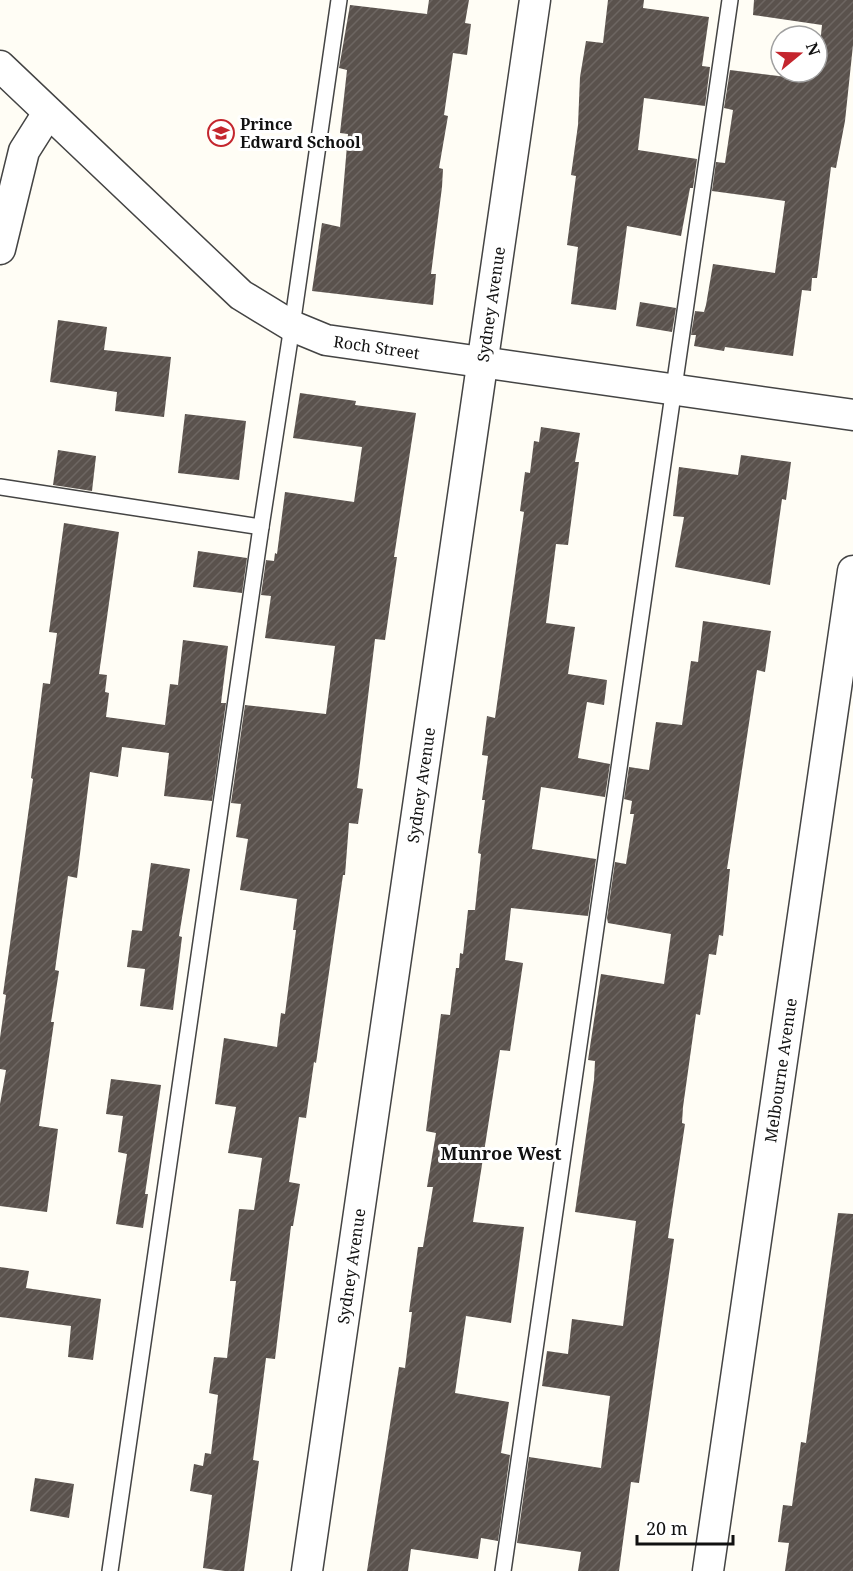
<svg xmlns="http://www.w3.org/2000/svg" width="853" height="1571" font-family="'Noto Serif',serif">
<defs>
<pattern id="building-hatch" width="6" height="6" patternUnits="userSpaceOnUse" patternTransform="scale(1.5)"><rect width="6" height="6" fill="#5a524d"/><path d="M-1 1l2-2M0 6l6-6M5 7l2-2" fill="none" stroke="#6d6662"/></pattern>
</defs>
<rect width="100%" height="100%" fill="#fffdf5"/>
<g fill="url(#building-hatch)">
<polygon points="429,0 469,0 465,23 471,24 467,55 453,53 444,115 448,116 439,168 443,169 442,187 431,274 436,274 433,305 312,291 322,223 340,227 348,134 340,133 347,70 339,68 350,5 427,14"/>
<polygon points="608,0 644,0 643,8 709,17 702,66 710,67 705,106 644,98 638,150 697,159 693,188 690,188 681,236 627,226 616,310 571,304 578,247 567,245 576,176 571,175 578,125 580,77 586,41 603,43"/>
<polygon points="754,0 853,0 853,45 845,121 836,168 831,167 817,278 812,278 811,291 802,290 793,356 725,347 724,351 694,346 696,335 691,335 695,311 704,312 706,305 713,264 775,273 785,201 712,191 716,162 725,163 733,110 724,108 730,70 795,78 795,76 814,78 815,72 817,72 822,25 753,15"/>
<polygon points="640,302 676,308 672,332 636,326"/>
<polygon points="58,320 107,327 104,350 171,357 164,417 115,411 117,392 50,382"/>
<polygon points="300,393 356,401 355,405 416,413 394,557 397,557 385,640 375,639 357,788 363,789 358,824 349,823 345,875 343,875 316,1063 314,1062 306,1118 299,1117 289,1182 300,1184 293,1226 291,1226 275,1359 266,1358 253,1460 259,1461 244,1571 225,1571 203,1568 212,1495 190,1491 194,1464 203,1466 205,1453 211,1454 218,1395 209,1393 214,1357 227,1358 236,1281 230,1281 239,1209 254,1210 262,1158 228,1153 236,1107 215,1104 224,1038 277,1047 281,1013 285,1014 296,930 293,930 297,899 240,890 248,839 236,837 241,804 231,803 245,705 326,714 335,646 265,638 271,596 261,595 266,560 274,561 275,553 277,554 285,492 354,502 362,447 293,438"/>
<polygon points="185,414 246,421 239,480 178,473"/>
<polygon points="541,427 580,433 575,462 579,462 568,545 556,544 546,623 575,627 568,674 607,680 604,705 587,702 578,758 610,764 605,797 541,787 532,849 596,859 588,916 511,908 505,960 523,963 510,1051 500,1050 473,1222 524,1227 511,1323 466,1316 455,1393 509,1402 501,1453 510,1455 498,1541 481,1538 478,1559 411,1549 408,1571 367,1571 399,1367 405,1368 412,1312 409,1312 418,1247 423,1247 433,1187 427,1187 436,1133 426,1131 441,1014 450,1015 456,968 459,968 460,953 463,954 468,910 475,910 481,854 478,853 485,800 482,800 488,756 482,755 487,716 495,718 524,512 520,511 525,472 530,473 534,441 539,442"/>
<polygon points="58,450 96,456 92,491 53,485"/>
<polygon points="741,455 791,462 786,500 782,499 770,585 675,567 684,517 673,516 679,467 738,475"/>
<polygon points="64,523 119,532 99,674 107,675 105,692 109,693 106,717 165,725 170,684 178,685 183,640 228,646 221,703 226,703 212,801 164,796 169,753 122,747 118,777 90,772 77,878 68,876 55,970 59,971 51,1022 54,1022 39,1126 58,1129 47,1212 0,1206 0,1104 6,1070 0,1069 0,1038 6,995 3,994 33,779 31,778 43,683 50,684 57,633 49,632"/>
<polygon points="198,551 247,558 242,593 193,587"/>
<polygon points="703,621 771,631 765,672 757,670 727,869 730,869 723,936 719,935 716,955 709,954 700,1015 696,1014 683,1107 682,1123 685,1124 668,1238 674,1239 639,1483 631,1482 619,1571 578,1571 581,1552 517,1543 529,1457 601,1468 610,1396 542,1386 547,1351 568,1354 572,1319 623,1326 636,1221 575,1212 594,1080 595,1061 588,1060 601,974 664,984 671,934 608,923 607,918 615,862 626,864 634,814 630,814 632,801 624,799 629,767 649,770 656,722 682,725 691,661 698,662"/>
<polygon points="151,863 190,869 179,936 182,937 173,1010 140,1006 145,969 127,967 132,930 142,931"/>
<polygon points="111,1079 161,1085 145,1194 148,1194 143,1228 116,1224 127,1154 118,1152 123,1116 106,1114"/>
<polygon points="838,1213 853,1214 853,1571 785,1571 789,1543 778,1542 783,1505 792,1506 801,1442 806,1443"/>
<polygon points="0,1267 29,1271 26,1288 101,1299 93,1360 68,1357 71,1326 0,1317"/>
<polygon points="35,1478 74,1484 69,1518 30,1511"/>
</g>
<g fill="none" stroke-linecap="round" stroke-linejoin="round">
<defs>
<g id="service">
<polyline points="0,487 261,527"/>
<polyline points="110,1571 261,527 292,326 339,0"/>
<polyline points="503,1571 730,0"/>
</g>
<g id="minor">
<path id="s1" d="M 0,66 L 241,295 L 292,326 L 326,340 L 853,415"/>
<polyline points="0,249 24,151 48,113"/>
<path id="s2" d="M 307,1571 L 535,0"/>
<path id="s3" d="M 708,1571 L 853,571"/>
</g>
</defs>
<use href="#service" stroke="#444" stroke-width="18"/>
<use href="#minor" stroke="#444" stroke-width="33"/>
<use href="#service" stroke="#fff" stroke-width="15"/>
<use href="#minor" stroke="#fff" stroke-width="30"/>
</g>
<defs>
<symbol id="school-ring" viewBox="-11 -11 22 22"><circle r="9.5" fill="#fff" stroke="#c4262e" stroke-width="1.5"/><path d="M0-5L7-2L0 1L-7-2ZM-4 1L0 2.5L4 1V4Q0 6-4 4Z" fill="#c4262e"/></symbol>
</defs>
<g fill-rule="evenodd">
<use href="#school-ring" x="206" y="118" width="30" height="30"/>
</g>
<g text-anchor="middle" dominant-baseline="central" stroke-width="6" stroke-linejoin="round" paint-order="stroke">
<g font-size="16" font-weight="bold" fill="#111" stroke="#fff" text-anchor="start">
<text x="240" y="124">Prince<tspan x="240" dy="18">Edward School</tspan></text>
</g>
<g font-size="16" fill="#111" stroke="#fff">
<text stroke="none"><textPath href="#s2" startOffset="1280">Sydney Avenue</textPath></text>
<text stroke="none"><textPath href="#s1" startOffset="480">Roch Street</textPath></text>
<text stroke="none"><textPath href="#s2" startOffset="794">Sydney Avenue</textPath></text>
<text stroke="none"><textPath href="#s3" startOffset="506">Melbourne Avenue</textPath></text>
<text stroke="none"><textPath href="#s2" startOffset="308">Sydney Avenue</textPath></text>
</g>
<g font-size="18" font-weight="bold" fill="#111" stroke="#fff">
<text x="501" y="1153">Munroe West</text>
</g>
</g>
<g transform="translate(799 54) rotate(71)"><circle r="28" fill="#ffffff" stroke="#a0a0a0" stroke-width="1.5"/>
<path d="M0-4.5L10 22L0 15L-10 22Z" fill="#c4262e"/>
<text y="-9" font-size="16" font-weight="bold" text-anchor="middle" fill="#111111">N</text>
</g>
<path d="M637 1535v9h96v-9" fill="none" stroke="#111111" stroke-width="3"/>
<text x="646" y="1535" font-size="18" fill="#111111" stroke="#ffffff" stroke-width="4.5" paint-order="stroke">20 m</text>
</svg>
